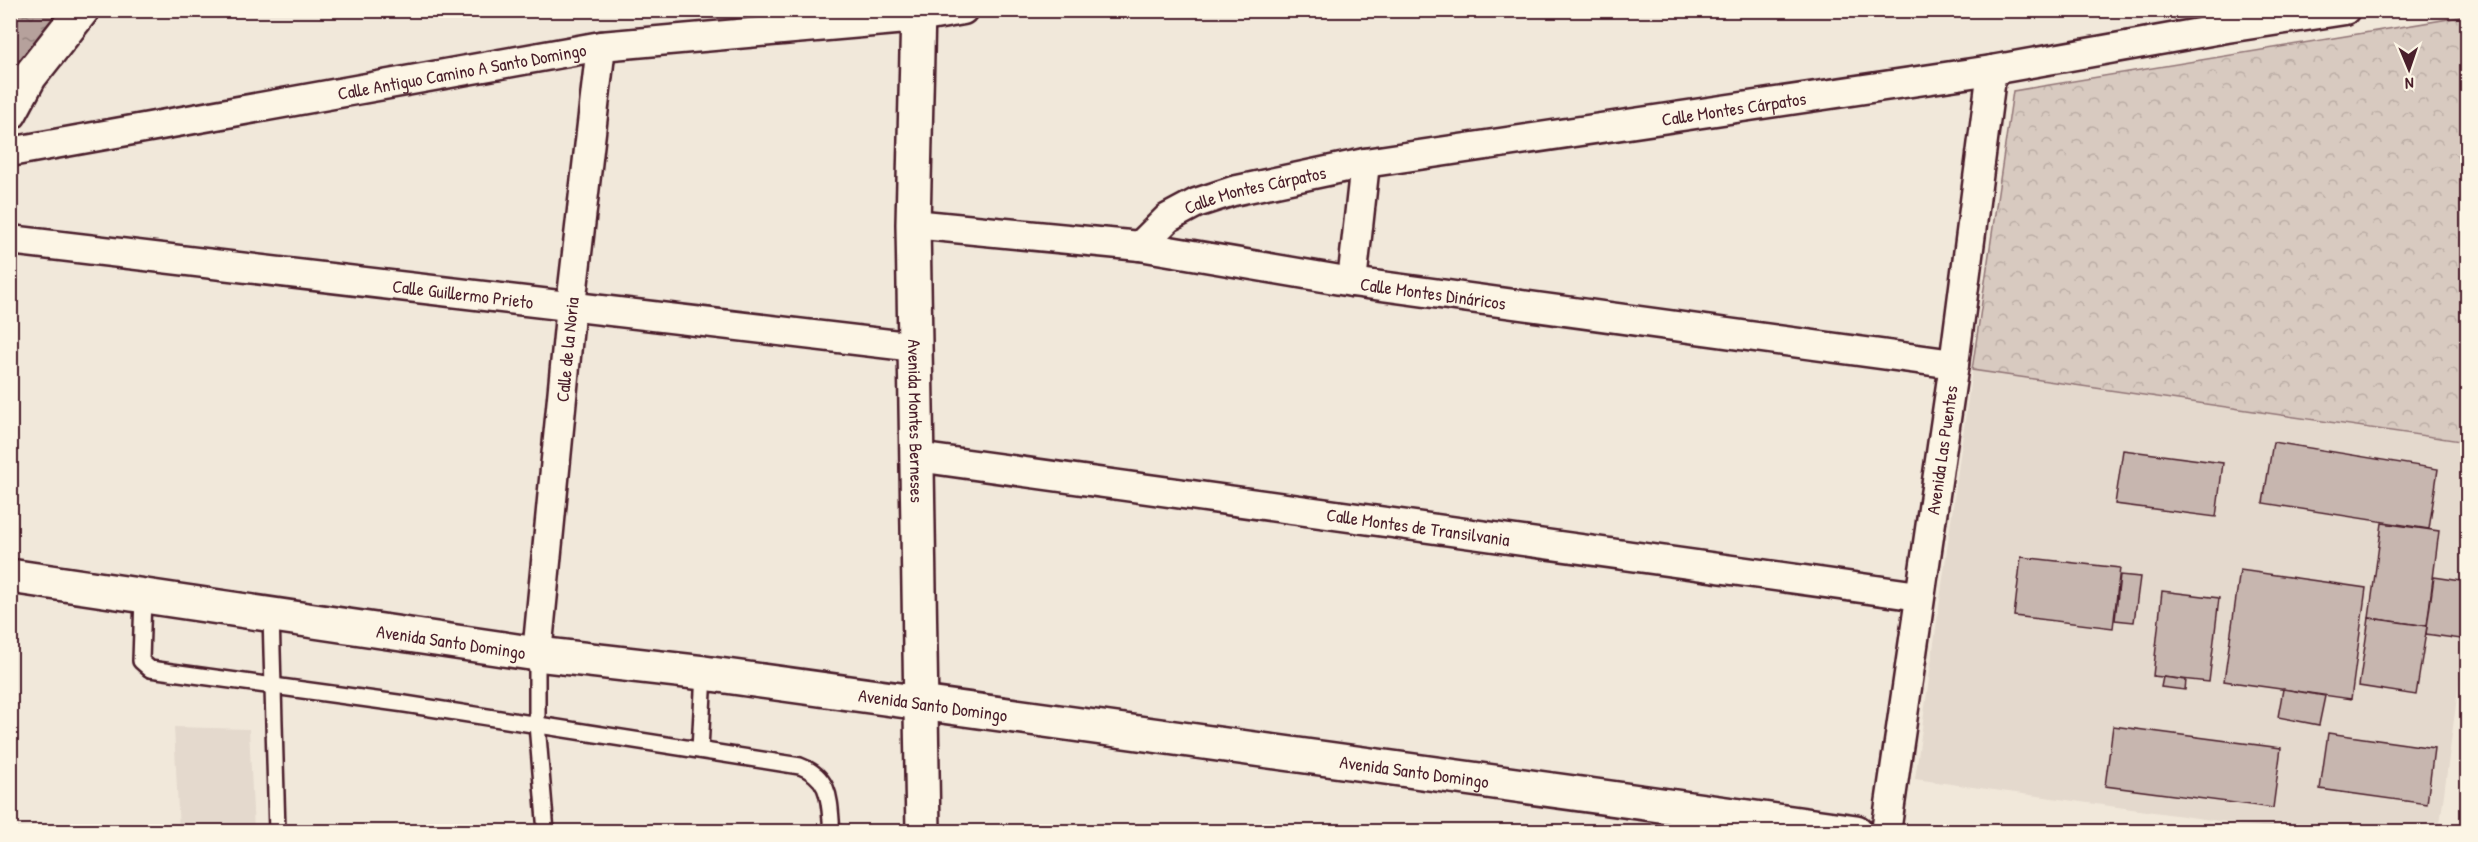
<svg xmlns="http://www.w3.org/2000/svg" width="2478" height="842" font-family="'Patrick Hand',sans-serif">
<defs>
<pattern id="park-crowns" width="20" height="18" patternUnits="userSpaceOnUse" patternTransform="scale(1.5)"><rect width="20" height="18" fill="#d8cac0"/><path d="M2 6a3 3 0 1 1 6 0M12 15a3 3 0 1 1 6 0" fill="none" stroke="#bbada5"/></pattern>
<pattern id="water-ripples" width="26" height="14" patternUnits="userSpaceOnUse" patternTransform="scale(1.5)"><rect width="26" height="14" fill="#b6a19c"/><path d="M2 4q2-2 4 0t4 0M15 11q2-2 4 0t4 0" fill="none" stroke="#96837f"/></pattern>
</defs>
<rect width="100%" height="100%" fill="#f1e8da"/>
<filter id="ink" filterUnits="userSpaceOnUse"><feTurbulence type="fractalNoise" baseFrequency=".0167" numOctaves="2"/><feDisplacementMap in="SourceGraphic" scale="12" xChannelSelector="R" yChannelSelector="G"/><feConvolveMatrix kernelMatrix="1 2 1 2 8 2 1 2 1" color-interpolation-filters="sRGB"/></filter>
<g filter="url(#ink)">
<g fill="#e4d9cd">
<polygon points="1972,370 2467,442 2467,623 2439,831 2291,831 1915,779"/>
<polygon points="174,727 249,729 254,831 179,831"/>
</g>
<polygon fill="url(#park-crowns)" stroke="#917476" stroke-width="1.5" points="2467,16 2467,442 1972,370 2013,91"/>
<polygon fill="url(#water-ripples)" stroke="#8b6d6f" stroke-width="1.5" points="11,11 82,11 11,115"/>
<g fill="#c7b6af" stroke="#4a1f2b" stroke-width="1.5">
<polygon points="2273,442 2438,469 2429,529 2263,503"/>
<polygon points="2123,450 2223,463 2216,517 2115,504"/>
<polygon points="2382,523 2439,531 2427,626 2369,618"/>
<polygon points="2021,557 2120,568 2113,628 2014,616"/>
<polygon points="2240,570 2366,588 2351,699 2224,681"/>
<polygon points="2120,575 2140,577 2134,622 2115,620"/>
<polygon points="2434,577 2468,582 2468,640 2426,634"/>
<polygon points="2162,591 2219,598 2209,682 2153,676"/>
<polygon points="2369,618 2427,626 2416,695 2359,686"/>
<polygon points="2163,677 2186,680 2185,690 2161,687"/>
<polygon points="2283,689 2325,696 2319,725 2278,717"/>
<polygon points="2113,726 2281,748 2273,808 2105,786"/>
<polygon points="2328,733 2434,748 2427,804 2320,789"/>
</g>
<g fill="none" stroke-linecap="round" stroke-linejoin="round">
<defs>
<g id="lane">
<path d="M 143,596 L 141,661 L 150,669 L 405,704 L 800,766 C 832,778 829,802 832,832"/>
<polyline points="271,615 277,832"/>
<polyline points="537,654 537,724 546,832"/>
<polyline points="700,750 704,673"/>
</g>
<g id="street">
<path id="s1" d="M 10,152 L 601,46 L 918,18 L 963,10"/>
<path id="s2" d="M 913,224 L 1140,246 L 1352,282 L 1954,364"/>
<path id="s3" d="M 10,240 L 915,347"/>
<path id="s4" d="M 1140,246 L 1168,218 L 1196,203 L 1233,191 L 1365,163 L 1992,70 L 2227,28 L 2345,10"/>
<polyline points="1352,282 1365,163"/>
<path id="s5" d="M 917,457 L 1919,596"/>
<path id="s6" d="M 537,654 L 571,305 L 601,46"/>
<path id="s7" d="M 1886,832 L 1954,364 L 1992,70"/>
</g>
<g id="secondary">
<path id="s8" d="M 918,10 L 913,224 L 923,832"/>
<polyline points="10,113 30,76 82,10"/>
<path id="s9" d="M 10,576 L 537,654 L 704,673 L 1856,832"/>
</g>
</defs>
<use href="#lane" stroke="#4a1f2b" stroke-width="20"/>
<use href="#street" stroke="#4a1f2b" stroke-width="33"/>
<use href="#secondary" stroke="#4a1f2b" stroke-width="38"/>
<use href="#lane" stroke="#fcf5e5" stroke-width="15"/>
<use href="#street" stroke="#fcf5e5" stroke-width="28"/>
<use href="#secondary" stroke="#fcf5e5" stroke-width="33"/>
</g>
</g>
<g text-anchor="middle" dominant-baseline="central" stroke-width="4.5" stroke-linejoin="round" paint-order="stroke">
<g font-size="18" fill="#4a1f2b" stroke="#fcf5e5">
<text stroke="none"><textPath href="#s1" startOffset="459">Calle Antiguo Camino A Santo Domingo</textPath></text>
<text stroke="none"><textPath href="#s4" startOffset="618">Calle Montes Cárpatos</textPath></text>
<text stroke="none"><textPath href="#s4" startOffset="132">Calle Montes Cárpatos</textPath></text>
<text stroke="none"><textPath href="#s3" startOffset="456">Calle Guillermo Prieto</textPath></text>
<text stroke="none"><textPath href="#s2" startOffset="525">Calle Montes Dináricos</textPath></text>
<text stroke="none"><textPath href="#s6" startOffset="306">Calle de la Noria</textPath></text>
<text stroke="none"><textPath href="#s8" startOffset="411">Avenida Montes Berneses</textPath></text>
<text stroke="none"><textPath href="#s7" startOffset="386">Avenida Las Puentes</textPath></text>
<text stroke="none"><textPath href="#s5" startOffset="506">Calle Montes de Transilvania</textPath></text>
<text stroke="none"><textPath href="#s9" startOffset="446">Avenida Santo Domingo</textPath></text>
<text stroke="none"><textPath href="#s9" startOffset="932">Avenida Santo Domingo</textPath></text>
<text stroke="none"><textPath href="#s9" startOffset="1418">Avenida Santo Domingo</textPath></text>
</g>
</g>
<rect width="2478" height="842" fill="none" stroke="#fcf5e5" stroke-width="36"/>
<rect x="18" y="18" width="2442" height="806" fill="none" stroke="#4a1f2b" stroke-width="2" filter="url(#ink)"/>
<g transform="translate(2409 69) rotate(178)" stroke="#fcf5e5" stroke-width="4.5" paint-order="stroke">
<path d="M0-4.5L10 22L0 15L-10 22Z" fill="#4a1f2b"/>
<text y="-9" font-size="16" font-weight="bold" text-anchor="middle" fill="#4a1f2b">N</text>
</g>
</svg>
